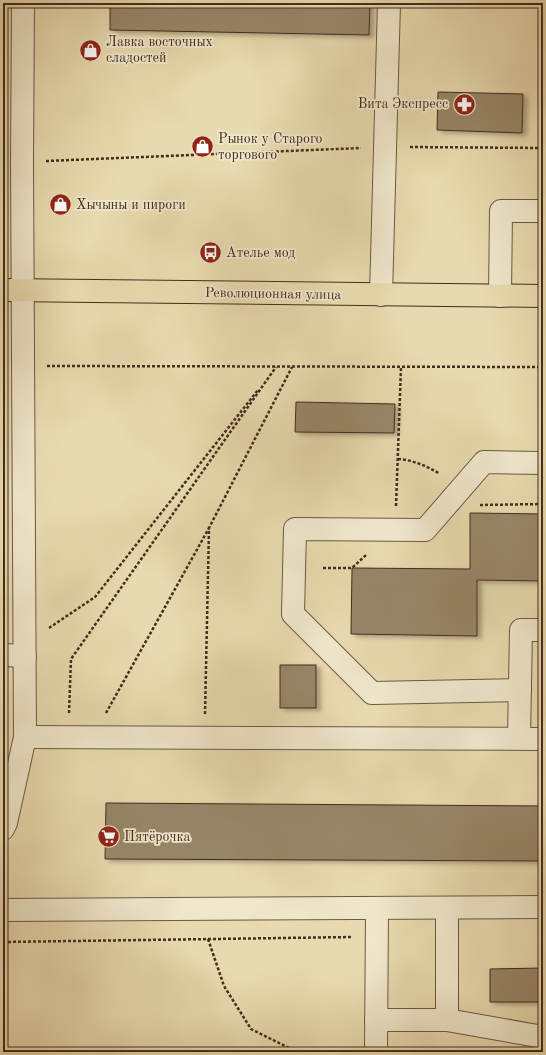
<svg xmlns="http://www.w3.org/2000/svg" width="546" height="1055" font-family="'Old Standard TT',serif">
<defs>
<filter id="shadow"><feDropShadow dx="4.5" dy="2.5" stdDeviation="2" flood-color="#0004"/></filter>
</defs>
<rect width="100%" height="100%" fill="#e8daaf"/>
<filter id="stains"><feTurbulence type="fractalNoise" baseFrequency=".005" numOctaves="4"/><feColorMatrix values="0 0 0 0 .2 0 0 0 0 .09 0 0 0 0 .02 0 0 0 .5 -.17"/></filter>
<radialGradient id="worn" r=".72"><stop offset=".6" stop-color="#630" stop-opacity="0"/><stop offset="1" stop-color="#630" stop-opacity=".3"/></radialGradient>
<g fill="#988669" stroke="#422c1d" filter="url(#shadow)">
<polygon points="110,3 370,3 369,35 110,30"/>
<polygon points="438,92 523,94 522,133 437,130"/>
<polygon points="296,402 395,404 394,433 295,432"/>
<polygon points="470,513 543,514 543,581 477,580 477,636 351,634 352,568 470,569"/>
<rect x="280" y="665" width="36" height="43"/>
<polygon points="106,803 543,806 543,861 105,859"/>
<polygon points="543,968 543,1002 490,1002 490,969"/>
</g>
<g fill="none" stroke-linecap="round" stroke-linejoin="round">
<defs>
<g id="minor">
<polyline points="381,295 389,3"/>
<polyline points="500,296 501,211 543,211"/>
<polyline points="3,655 25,656"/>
<polyline points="520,690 372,693 293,614 295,529 425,530 484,462 543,463"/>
<polyline points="25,737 543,739"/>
<polyline points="519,738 521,630 543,630"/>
<polyline points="3,829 6,823 25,737 22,162 23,3"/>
<polyline points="447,908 447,1020"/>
<polyline points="3,910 542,907"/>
<polyline points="376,1020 447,1020 543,1037"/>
<polyline points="376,1052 377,910"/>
</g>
<polyline id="major" points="3,290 543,296"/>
</defs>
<use href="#minor" stroke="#6c5842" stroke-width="24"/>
<use href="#major" stroke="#422c1d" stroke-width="24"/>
<g stroke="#422c1d" stroke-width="2.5" stroke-dasharray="3 2" stroke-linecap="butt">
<polyline points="410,147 543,148"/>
<polyline points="46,161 361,148"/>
<polyline points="47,366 543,367"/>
<path d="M 398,459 C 413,460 427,466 440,474"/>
<polyline points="480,505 543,504"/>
<polyline points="396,506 401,367"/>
<polyline points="323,568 352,568 366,555"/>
<polyline points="49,628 95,597 258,390"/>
<polyline points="69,713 71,659 276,367"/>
<polyline points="106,713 209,528"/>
<polyline points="205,714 209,528 292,367"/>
<polyline points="208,939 224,986 251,1029 297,1052"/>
<polyline points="3,942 352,937"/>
</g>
<use href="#minor" stroke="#f0e7cb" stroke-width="22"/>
<use href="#major" stroke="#e8daaf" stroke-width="22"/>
</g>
<defs>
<symbol id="shop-disc" viewBox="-11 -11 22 22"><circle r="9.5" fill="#8f2418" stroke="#f0e7cb"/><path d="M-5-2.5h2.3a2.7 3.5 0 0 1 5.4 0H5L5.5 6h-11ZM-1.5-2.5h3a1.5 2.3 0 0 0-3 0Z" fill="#fff"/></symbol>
<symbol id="pharmacy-disc" viewBox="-11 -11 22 22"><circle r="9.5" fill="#8f2418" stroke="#f0e7cb"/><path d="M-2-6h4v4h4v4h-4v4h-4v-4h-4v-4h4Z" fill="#fff"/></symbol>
<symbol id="bus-disc" viewBox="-11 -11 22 22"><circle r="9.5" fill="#8f2418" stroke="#f0e7cb"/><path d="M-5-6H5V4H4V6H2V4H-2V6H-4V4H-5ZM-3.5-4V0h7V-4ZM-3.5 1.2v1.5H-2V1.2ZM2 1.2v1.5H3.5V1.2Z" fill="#fff"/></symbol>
<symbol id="supermarket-disc" viewBox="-11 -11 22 22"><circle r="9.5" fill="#8f2418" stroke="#f0e7cb"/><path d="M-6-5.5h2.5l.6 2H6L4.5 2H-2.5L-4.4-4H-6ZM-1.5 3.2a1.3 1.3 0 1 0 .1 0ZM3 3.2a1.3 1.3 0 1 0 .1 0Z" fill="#fff"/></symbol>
</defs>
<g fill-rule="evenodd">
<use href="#shop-disc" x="78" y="38" width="25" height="25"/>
<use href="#pharmacy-disc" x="452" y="92" width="25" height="25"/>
<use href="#shop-disc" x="190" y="134" width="25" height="25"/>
<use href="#shop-disc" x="48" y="192" width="25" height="25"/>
<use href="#bus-disc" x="198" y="240" width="25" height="25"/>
<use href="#supermarket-disc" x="96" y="824" width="25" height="25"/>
</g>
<g text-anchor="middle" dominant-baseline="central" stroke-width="3.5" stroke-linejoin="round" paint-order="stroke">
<g font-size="14" fill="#422c1d" stroke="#f0e7cb" text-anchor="start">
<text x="106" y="42">Лавка восточных<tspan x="106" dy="16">сладостей</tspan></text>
<text x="448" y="104" text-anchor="end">Вита Экспресс</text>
<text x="218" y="139">Рынок у Старого<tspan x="218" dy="16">торгового</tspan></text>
<text x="76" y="205">Хычыны и пироги</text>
<text x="226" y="253">Ателье мод</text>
<text x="124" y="837">Пятёрочка</text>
</g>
<g font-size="14" fill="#422c1d" stroke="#f0e7cb">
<text transform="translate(273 294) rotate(1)">Революционная улица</text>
</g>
</g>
<rect width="546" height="1055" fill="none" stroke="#e8daaf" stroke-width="16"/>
<rect x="4" y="4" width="538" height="1047" fill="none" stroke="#422c1d" stroke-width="2"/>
<rect x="8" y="8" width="530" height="1039" fill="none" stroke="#422c1d"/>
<rect width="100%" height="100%" filter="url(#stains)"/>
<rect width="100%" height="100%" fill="url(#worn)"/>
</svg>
